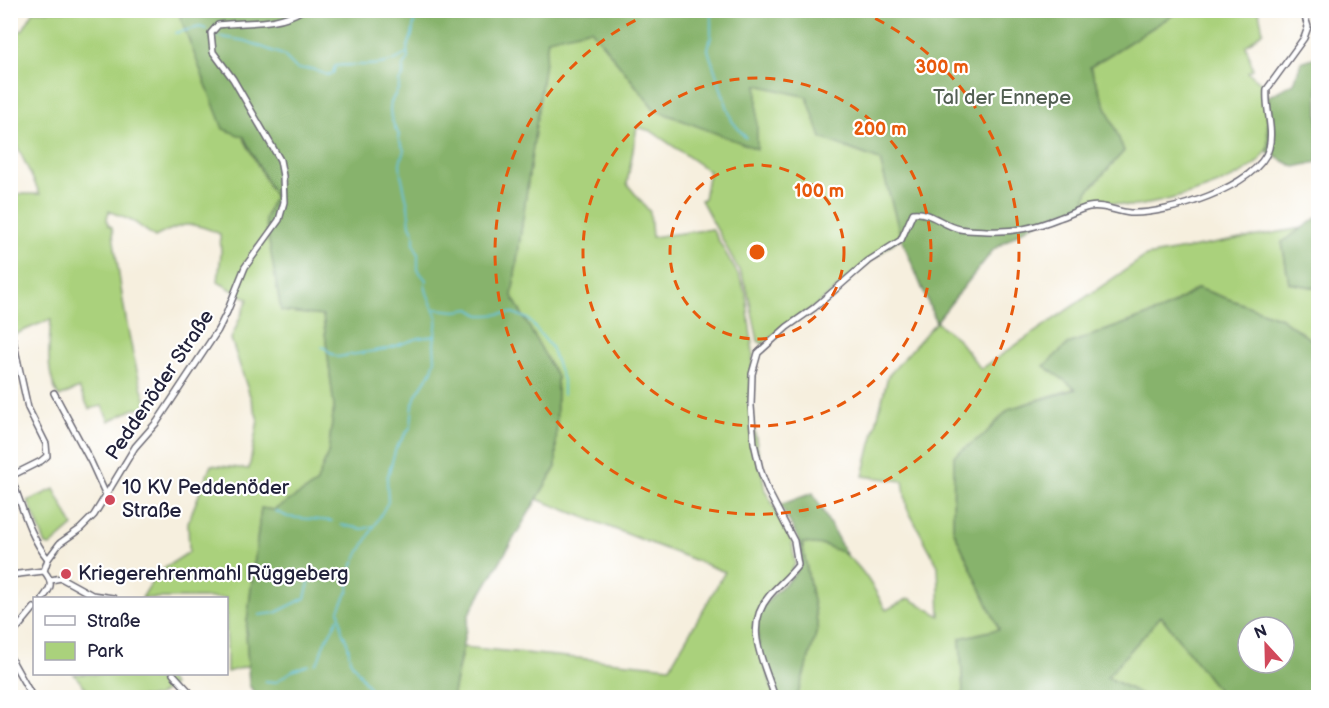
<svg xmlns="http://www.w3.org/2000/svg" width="1329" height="708" font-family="'Balsamiq Sans',sans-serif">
<rect width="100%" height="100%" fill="#fff"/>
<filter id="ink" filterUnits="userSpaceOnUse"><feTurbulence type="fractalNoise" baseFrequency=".0167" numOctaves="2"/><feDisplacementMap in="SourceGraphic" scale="12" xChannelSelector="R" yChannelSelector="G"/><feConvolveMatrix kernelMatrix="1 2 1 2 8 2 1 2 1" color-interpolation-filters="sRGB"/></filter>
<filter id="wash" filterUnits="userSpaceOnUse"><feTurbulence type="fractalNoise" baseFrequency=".008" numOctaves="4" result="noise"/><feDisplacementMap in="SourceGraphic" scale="24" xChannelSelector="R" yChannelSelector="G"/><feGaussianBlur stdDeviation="1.35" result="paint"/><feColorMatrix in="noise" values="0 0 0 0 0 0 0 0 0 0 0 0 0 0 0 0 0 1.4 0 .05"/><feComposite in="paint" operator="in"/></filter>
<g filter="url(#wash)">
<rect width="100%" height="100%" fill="#f6efde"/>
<g fill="#aad17c" stroke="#667a5c" stroke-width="1.5">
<path d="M 1256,10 L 1259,12 L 1263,31 L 1246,46 L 1253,69 L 1248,72 L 1265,86 C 1265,106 1274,130 1267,149 C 1255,181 1165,202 1135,206 C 1126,207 1117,203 1108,202 C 1101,201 1092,203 1085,204 L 1087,192 L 1124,151 L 1090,67 L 1179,11 Z"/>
<path d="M 34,11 L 187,11 L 180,17 L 274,196 L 265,219 L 323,315 L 334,407 L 328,453 L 316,485 L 274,510 L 261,508 L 246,630 L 248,666 L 227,672 L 226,598 L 142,598 L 158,572 L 189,552 L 188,522 L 211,465 L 249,469 L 258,420 L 231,339 L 248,299 L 218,282 L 221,253 L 220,234 C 191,220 182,223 155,237 L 134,222 L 109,211 L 107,218 L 108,225 L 112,227 C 121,288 128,349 148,408 L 134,409 L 109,421 L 102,406 L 89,409 L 79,388 L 59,397 C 45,373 49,346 51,319 L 11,336 L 11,194 L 40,194 L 11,133 L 11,29 L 22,31 Z"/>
<polygon points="1081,11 847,148 880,160 901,237 814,307 786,325 763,344 758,341 748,293 742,276 701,200 704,199 709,171 651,131 637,127 627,184 650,212 652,237 712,229 740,278 746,294 753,353 750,406 765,490 792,542 795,564 789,575 769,594 758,610 755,627 774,697 452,698 463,647 670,667 725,572 537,499 556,467 557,377 512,296 548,38 591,29 655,110 711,52"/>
<path d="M 1302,228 L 1282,242 L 1289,283 L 1318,288 L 1318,345 L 1281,318 L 1198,288 L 1165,309 L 1068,344 L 1076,388 L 1009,409 L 985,434 L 954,456 L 953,529 L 999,629 L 960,638 L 963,692 L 960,697 L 797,698 L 818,627 L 802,543 C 809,543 818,543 826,545 C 856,554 872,584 886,610 L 909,598 L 940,616 L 938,566 L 907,508 L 903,481 L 863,476 L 888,376 L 936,322 L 957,338 L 981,369 L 1146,256 Z"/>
<polygon points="54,489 73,526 50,546 46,545 28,501"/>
<polygon points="1161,616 1223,697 1146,697 1107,677"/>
<polygon points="74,674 164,674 173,685 157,697 93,697"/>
</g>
<g fill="#87b36c" stroke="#546a54" stroke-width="1.5" fill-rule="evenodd">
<polygon points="187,10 1179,11 1090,67 1124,151 1087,192 1085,204 1036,222 994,249 936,322 901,237 880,160 821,138 807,97 757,85 757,149 655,110 591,29 548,39 512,296 557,377 556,467 469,614 452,698 257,697 249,685 246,630 261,508 274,510 316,484 328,453 334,407 323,316 281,311 265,219 274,196 244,137 223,129 180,17"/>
<polygon points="1318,56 1318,162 1295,167 1268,153 1267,97 1294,83 1301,62"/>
<polygon points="1318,217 1318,288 1289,283 1282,242"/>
<path d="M 1198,288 L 1281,318 L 1318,345 L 1318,697 L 1223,697 L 1161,616 L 1107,677 L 1146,697 L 960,697 L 963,691 L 960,638 L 999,629 L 953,529 L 954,456 L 985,434 L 1009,409 L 1076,389 L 1044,366 L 1068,344 L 1165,309 ZM 1248,627 L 1284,627 L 1284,663 L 1248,663 Z"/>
<path d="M 813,493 L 846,554 L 824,545 L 802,543 L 818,627 L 797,697 L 776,697 C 767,671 752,642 759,613 C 761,607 769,600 773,595 C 779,588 787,583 793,576 C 812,552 792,527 780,505 Z"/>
</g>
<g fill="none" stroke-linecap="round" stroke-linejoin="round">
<g stroke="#66c4e4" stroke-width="1.5">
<polyline points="711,10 711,37 708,49 710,56 732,121 746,138"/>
<polyline points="175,33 200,27 206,29"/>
<path d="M 216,36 L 246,41 L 283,55 L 297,69 L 312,69 L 327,75 L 333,73 L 335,66 C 360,63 385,70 407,53"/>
<polyline points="436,309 456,311 470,309 480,315 487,315 513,313 528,319 551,347 563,380 563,395"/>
<polyline points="322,347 325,348 330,353 338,357 386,349 419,338 435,336"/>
<polyline points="275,511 288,517 332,521"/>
<polyline points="341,525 363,529 373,526"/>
<path d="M 319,574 C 329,573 339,577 348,574"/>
<polyline points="259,615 275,613 305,598 312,572"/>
<path d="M 315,664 C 321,660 320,653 323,646 C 327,636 334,628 338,618"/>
<polyline points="265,681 276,682 292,671 309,665"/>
<path d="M 376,698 L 350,660 L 348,645 L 342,631 L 339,610 L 349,589 L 350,574 L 354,562 L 388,502 L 387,479 L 396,448 L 411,426 L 413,404 L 416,395 L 432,370 L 435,360 L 434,344 L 437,318 L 427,293 L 425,285 L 426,280 L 418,270 L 418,254 L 414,244 L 414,233 L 410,225 L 408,206 L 401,174 L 400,163 L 404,150 L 398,138 L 399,135 C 393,125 386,110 393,98 C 397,91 400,89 399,81 L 403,77 L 403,67 L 408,60 L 407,49 L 412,35 L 416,10"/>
</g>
</g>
</g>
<g filter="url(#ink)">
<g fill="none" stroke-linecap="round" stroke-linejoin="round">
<defs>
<g id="street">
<polyline points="54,393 91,462 106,495"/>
<path d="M 10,475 C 21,502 29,536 48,559"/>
<polyline points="11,476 41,461 47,456 46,444 28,408 13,340"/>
<path d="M 44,571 L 48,559 L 60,543 L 80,529 L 94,515 L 135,447 L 157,422 L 218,330 L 227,312 L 245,267 L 279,220 L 284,202 L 283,176 L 280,160 L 233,79 L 213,52 L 211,33 L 218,25 C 247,21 276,26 302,10"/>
<polyline points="10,575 44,571"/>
<polyline points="51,580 61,578 92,595 113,598"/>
<path d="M 43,598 C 52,587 53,582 44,571"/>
<polyline points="10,637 34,608"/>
<polyline points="10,657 33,698"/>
<polyline points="173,674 195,698"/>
<path d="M 775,698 C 765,663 742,629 769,596 C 778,585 789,577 798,565 L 794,541 L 768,491 L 760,469 L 754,443 L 751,406 L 752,374 L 758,353 L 787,327 L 814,308 L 868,261 L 901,240 L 913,213 C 931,211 943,226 960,229 C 969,231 979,230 988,231 C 1015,232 1034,228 1059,218 C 1069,215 1079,209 1089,207 C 1104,204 1116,212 1130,213 C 1166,215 1258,187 1269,148 C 1274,128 1265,109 1267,89 L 1304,38 L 1308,27 L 1303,10"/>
</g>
</defs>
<use href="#street" stroke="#6c6a74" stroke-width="8"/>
<use href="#street" stroke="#fff" stroke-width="5"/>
</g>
</g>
<g fill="none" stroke="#e8590c" stroke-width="3" stroke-dasharray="10 8">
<circle cx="757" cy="252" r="87"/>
<circle cx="757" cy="252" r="174"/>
<path d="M859 11A262 262 0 1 1 655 11"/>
</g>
<g fill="#d1495b" stroke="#fff" stroke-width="2">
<circle cx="110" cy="500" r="6"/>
<circle cx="66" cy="574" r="6"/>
</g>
<g text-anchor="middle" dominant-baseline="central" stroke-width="4.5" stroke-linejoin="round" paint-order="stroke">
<g font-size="20" fill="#525f52" stroke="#fff">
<text x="1002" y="98">Tal der Ennepe</text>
</g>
<g font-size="20" fill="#22223b" stroke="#fff">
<text transform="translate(160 385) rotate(-56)">Peddenöder Straße</text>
</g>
<g font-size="20" fill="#22223b" stroke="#fff" text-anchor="start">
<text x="122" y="488">10 KV Peddenöder<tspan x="122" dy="23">Straße</tspan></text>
<text x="78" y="574">Kriegerehrenmahl Rüggeberg</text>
</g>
</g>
<circle cx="757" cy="252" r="9" fill="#e8590c" stroke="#fff" stroke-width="3"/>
<g font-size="18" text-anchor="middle" font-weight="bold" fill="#e8590c" stroke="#fff" stroke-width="4.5" stroke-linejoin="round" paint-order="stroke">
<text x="942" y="73">300 m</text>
<text x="880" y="135">200 m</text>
<text x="819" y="197">100 m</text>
</g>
<rect width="1329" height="708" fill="none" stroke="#fff" stroke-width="36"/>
<rect x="33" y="597" width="195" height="78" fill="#ffffff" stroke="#a7a7b1" stroke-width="1.5"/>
<rect x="45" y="616" width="30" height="9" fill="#ffffff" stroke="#a7a7b1" stroke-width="1.5"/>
<text x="87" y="627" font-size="18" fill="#22223b">Straße</text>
<rect x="45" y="642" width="30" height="18" fill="#aad17c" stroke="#a7a7b1" stroke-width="1.5"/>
<text x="87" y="657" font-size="18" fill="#22223b">Park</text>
<g transform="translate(1266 645) rotate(338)"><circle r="28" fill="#ffffff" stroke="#a7a7b1" stroke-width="1.5"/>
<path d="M0-4.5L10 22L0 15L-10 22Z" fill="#d1495b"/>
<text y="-9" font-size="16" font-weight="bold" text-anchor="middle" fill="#22223b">N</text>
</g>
</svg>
